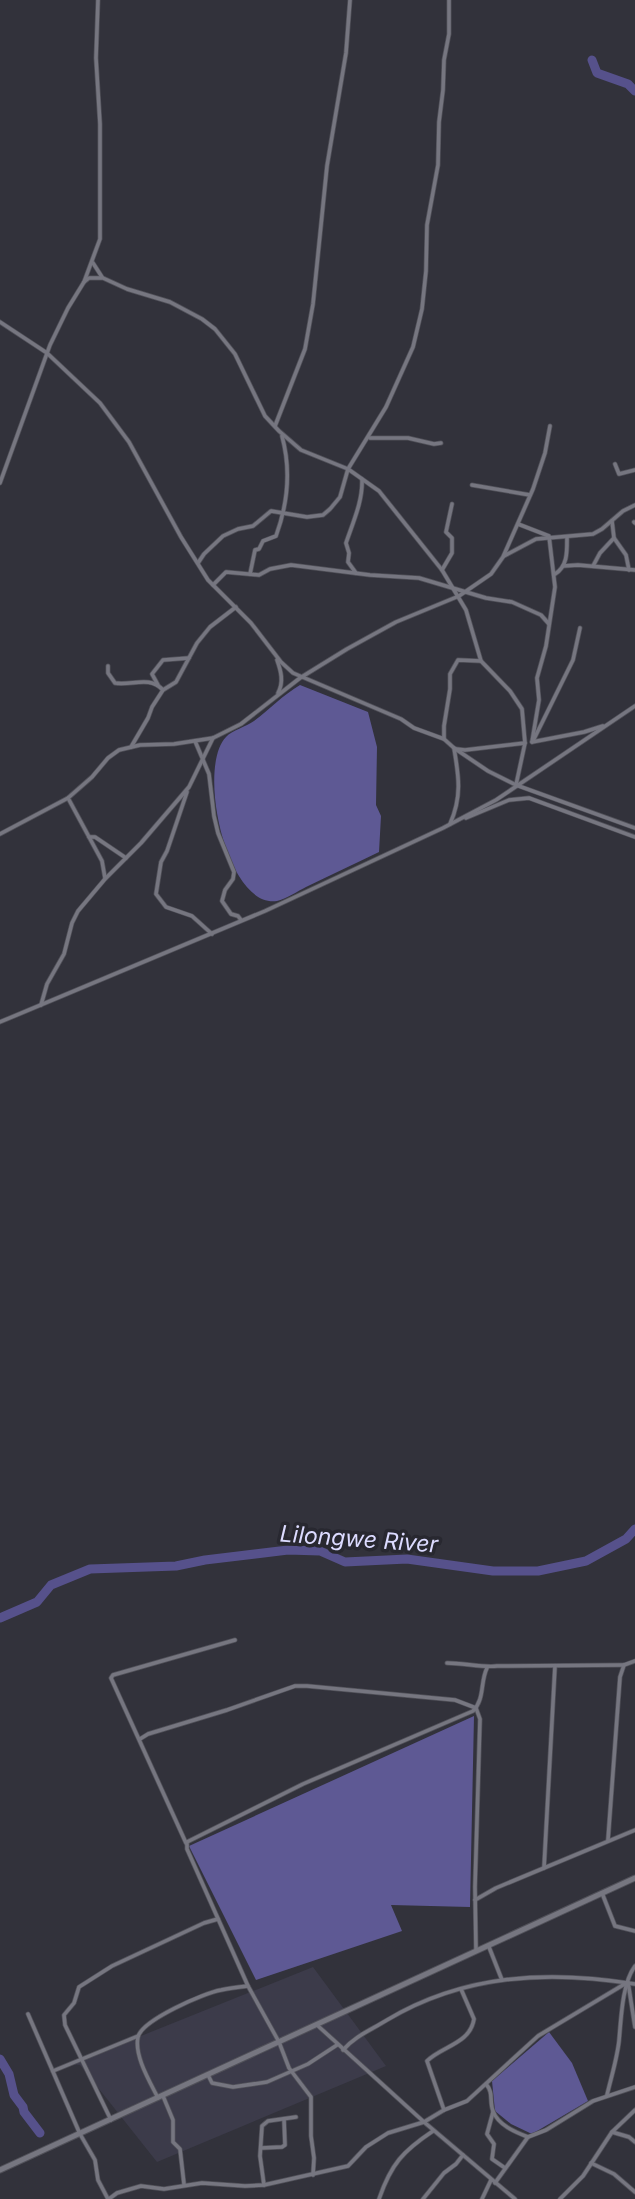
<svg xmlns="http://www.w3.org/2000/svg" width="635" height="2199" font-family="Inter,sans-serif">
<rect width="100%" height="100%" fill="#32323b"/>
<polygon fill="#3c3b4a" points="313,1967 386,2066 157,2162 80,2065 71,2064"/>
<g fill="#5e5994">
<path d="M 300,685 L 368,712 L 377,747 L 376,805 L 381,816 L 379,852 C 355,864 330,875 306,887 C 298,891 286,899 277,901 C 227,909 196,768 226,737 C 232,730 246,727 254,721 C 270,709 283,695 300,685 Z"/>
<polygon points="474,1716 470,1907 391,1905 402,1931 256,1980 189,1846"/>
<polygon points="549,2032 572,2063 588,2101 532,2134 511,2124 495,2111 492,2081"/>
</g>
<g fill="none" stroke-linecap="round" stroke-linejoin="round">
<g stroke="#56518b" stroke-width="9">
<polyline points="592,60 597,73 628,84 635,91"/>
<polyline points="0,1618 37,1602 51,1585 90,1569 176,1566 205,1560 288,1550 320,1551 345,1562 407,1559 493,1571 538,1571 586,1561 626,1539 635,1529"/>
<polyline points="0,2059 9,2074 14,2095 23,2107 24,2112 40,2133"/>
</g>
<defs>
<g id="street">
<polyline points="93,263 102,277"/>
<polyline points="84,282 89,278 103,278 127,289 170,302 202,319 215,329 235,354 265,416 279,431 301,450 348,469 379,491 442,570 466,610 481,661 510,691 522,709 525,743 516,785"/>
<polyline points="0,322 47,353 100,403 129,442 181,537 208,580 251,623 281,662 293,673 401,719 414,728 444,739 454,748 488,771 516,785 635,828"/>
<polyline points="275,426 305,349 313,304 327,166 346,53 350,0"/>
<polyline points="370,438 408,438 434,444 441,443"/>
<polyline points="615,464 619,474 635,470"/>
<polyline points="0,483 50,345 68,308 84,282 100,239 100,124 96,58 98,0"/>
<polyline points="472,485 530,495"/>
<polyline points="612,521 614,538 626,555 629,570"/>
<polyline points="634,522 635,523"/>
<polyline points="518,524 549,536 555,587 546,646 537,678 539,700 532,742"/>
<polyline points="504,556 536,539 593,534 602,529 623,511 635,505"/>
<polyline points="198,563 204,554 223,536 238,529 253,526 271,511 307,517 323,515 330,509 340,497 348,469 386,407 413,347 422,309 426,271 427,225 438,165 439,122 443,90 444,60 449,34 449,0"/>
<polyline points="563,566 578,565 635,570"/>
<polyline points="593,566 600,553 614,538"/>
<polyline points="442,570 452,553 452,538 446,532 452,504"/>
<path d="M 356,573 L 348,562 L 349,553 L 346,543 C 353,522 363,501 362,479"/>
<path d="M 250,574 L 255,550 L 259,549 L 263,541 L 276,536 C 288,503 291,469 282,436"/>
<path d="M 555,574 C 568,566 567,551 567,537"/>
<polyline points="213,585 226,572 259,575 270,569 291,565 370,575 419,578 486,598 512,602 541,615 549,624"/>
<path d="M 277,660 C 281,671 284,682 278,693"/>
<path d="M 108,666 L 108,673 L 115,683 C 132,686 149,675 163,690"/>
<polyline points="158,685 152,674 163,660 189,658"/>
<polyline points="444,739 444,726 450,689 450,674 458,660 481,661"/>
<polyline points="195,741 209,774 214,816 218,833 234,872 233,879 225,890 222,901 231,914 238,916 241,920"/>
<polyline points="533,741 573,660 580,628"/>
<polyline points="532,742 584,732 603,726"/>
<polyline points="131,747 148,718 152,707 163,690 176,682 197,643 210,627 236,607"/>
<polyline points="456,749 465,750 525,743"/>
<polyline points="187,792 167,851 161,862 156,894 166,907 192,916 212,934"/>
<polyline points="68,798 102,861 105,878"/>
<polyline points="466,818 509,800 529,798 635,837"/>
<path d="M 450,824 C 462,797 459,777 454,748"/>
<polyline points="0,834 68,798 92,777 108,758 119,750 140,745 174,744 213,738"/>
<polyline points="89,837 95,837 126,858"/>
<polyline points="41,1005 47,984 64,954 72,923 78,911 105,879 141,843 189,787 213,738 241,724 300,678 347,649 396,622 459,596 491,574 503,557 533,489 545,453 550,426"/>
<polyline points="0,1022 265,911 443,828 496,800 635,706"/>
<path d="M 447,1663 C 463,1663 485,1668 497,1666 L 624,1665"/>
<polyline points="140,1739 148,1734 227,1710 295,1686 307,1686 455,1700 476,1708 480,1719 475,1887 476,1950"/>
<polyline points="608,1840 620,1677 624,1665 635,1661"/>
<polyline points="186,1843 111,1678 113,1675 235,1640"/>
<polyline points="544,1868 555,1666"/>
<polyline points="602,1893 615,1926 635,1931"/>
<polyline points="475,1900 496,1888 635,1830"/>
<polyline points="489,1947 502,1980"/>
<polyline points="28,2014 80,2134 95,2160 98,2180 108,2199"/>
<polyline points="317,2025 424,2122 515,2199"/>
<path d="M 343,2050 C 355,2036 371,2030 387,2020 C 464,1974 548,1970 635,1984"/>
<polyline points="53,2071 138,2036"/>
<polyline points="208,2075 212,2083 233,2087 267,2082 308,2064 337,2045"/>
<path d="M 486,2084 C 494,2093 489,2101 493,2111 C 498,2125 515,2132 528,2137"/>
<path d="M 607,2095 C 611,2078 617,2059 619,2041 C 621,2020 622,1983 635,1966"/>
<polyline points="163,2096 173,2120 173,2142 180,2149 184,2184"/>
<path d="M 158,2098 C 150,2082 134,2056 138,2037 C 142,2020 204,1993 221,1990 C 230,1988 239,1987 248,1986"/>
<path d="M 444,2110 L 427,2061 C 442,2046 470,2044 474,2019 L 461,1989"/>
<polyline points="493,2112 487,2134 494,2144 492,2159 505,2168"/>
<polyline points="111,2120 65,2025 64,2015 74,2003 79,1987 112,1966 204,1923 218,1919"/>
<polyline points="612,2132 629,2137 635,2142"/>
<polyline points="261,2148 282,2147 285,2145 284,2119"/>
<polyline points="591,2163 614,2174 635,2192"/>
<path d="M 313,2175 L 314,2158 L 311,2136 L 311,2097 L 289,2068 L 279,2042 L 248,1986 L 187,1849 L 187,1842 L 303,1784 L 473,1711 C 485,1699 480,1682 487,1668"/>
<polyline points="495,2183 528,2137 546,2130 593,2101 635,2087"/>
<polyline points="264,2185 260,2156 262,2126 268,2121 296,2117"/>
<polyline points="109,2199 117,2193 141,2186 164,2189 202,2183 245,2186 264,2185 348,2166 366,2147 388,2133 424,2122 444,2110 467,2101 538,2036 628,1982 635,2027"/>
<path d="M 379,2199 C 391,2164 403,2151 433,2131"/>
<polyline points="423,2199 444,2173 456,2164 463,2155"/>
<polyline points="482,2199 491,2180"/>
<polyline points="560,2199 583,2176 612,2132 635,2110"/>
</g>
<polyline id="secondary" points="0,2170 635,1878"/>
</defs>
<use href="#street" stroke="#515159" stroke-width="5"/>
<use href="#secondary" stroke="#515159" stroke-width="7"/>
<use href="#street" stroke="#767680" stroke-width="3.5"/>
<use href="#secondary" stroke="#767680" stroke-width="5"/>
</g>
<g text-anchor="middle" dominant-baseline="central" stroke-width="7" stroke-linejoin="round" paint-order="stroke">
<g font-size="23" font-style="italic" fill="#dcdbff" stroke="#282830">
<text transform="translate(359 1539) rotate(4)">Lilongwe River</text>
</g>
</g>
</svg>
